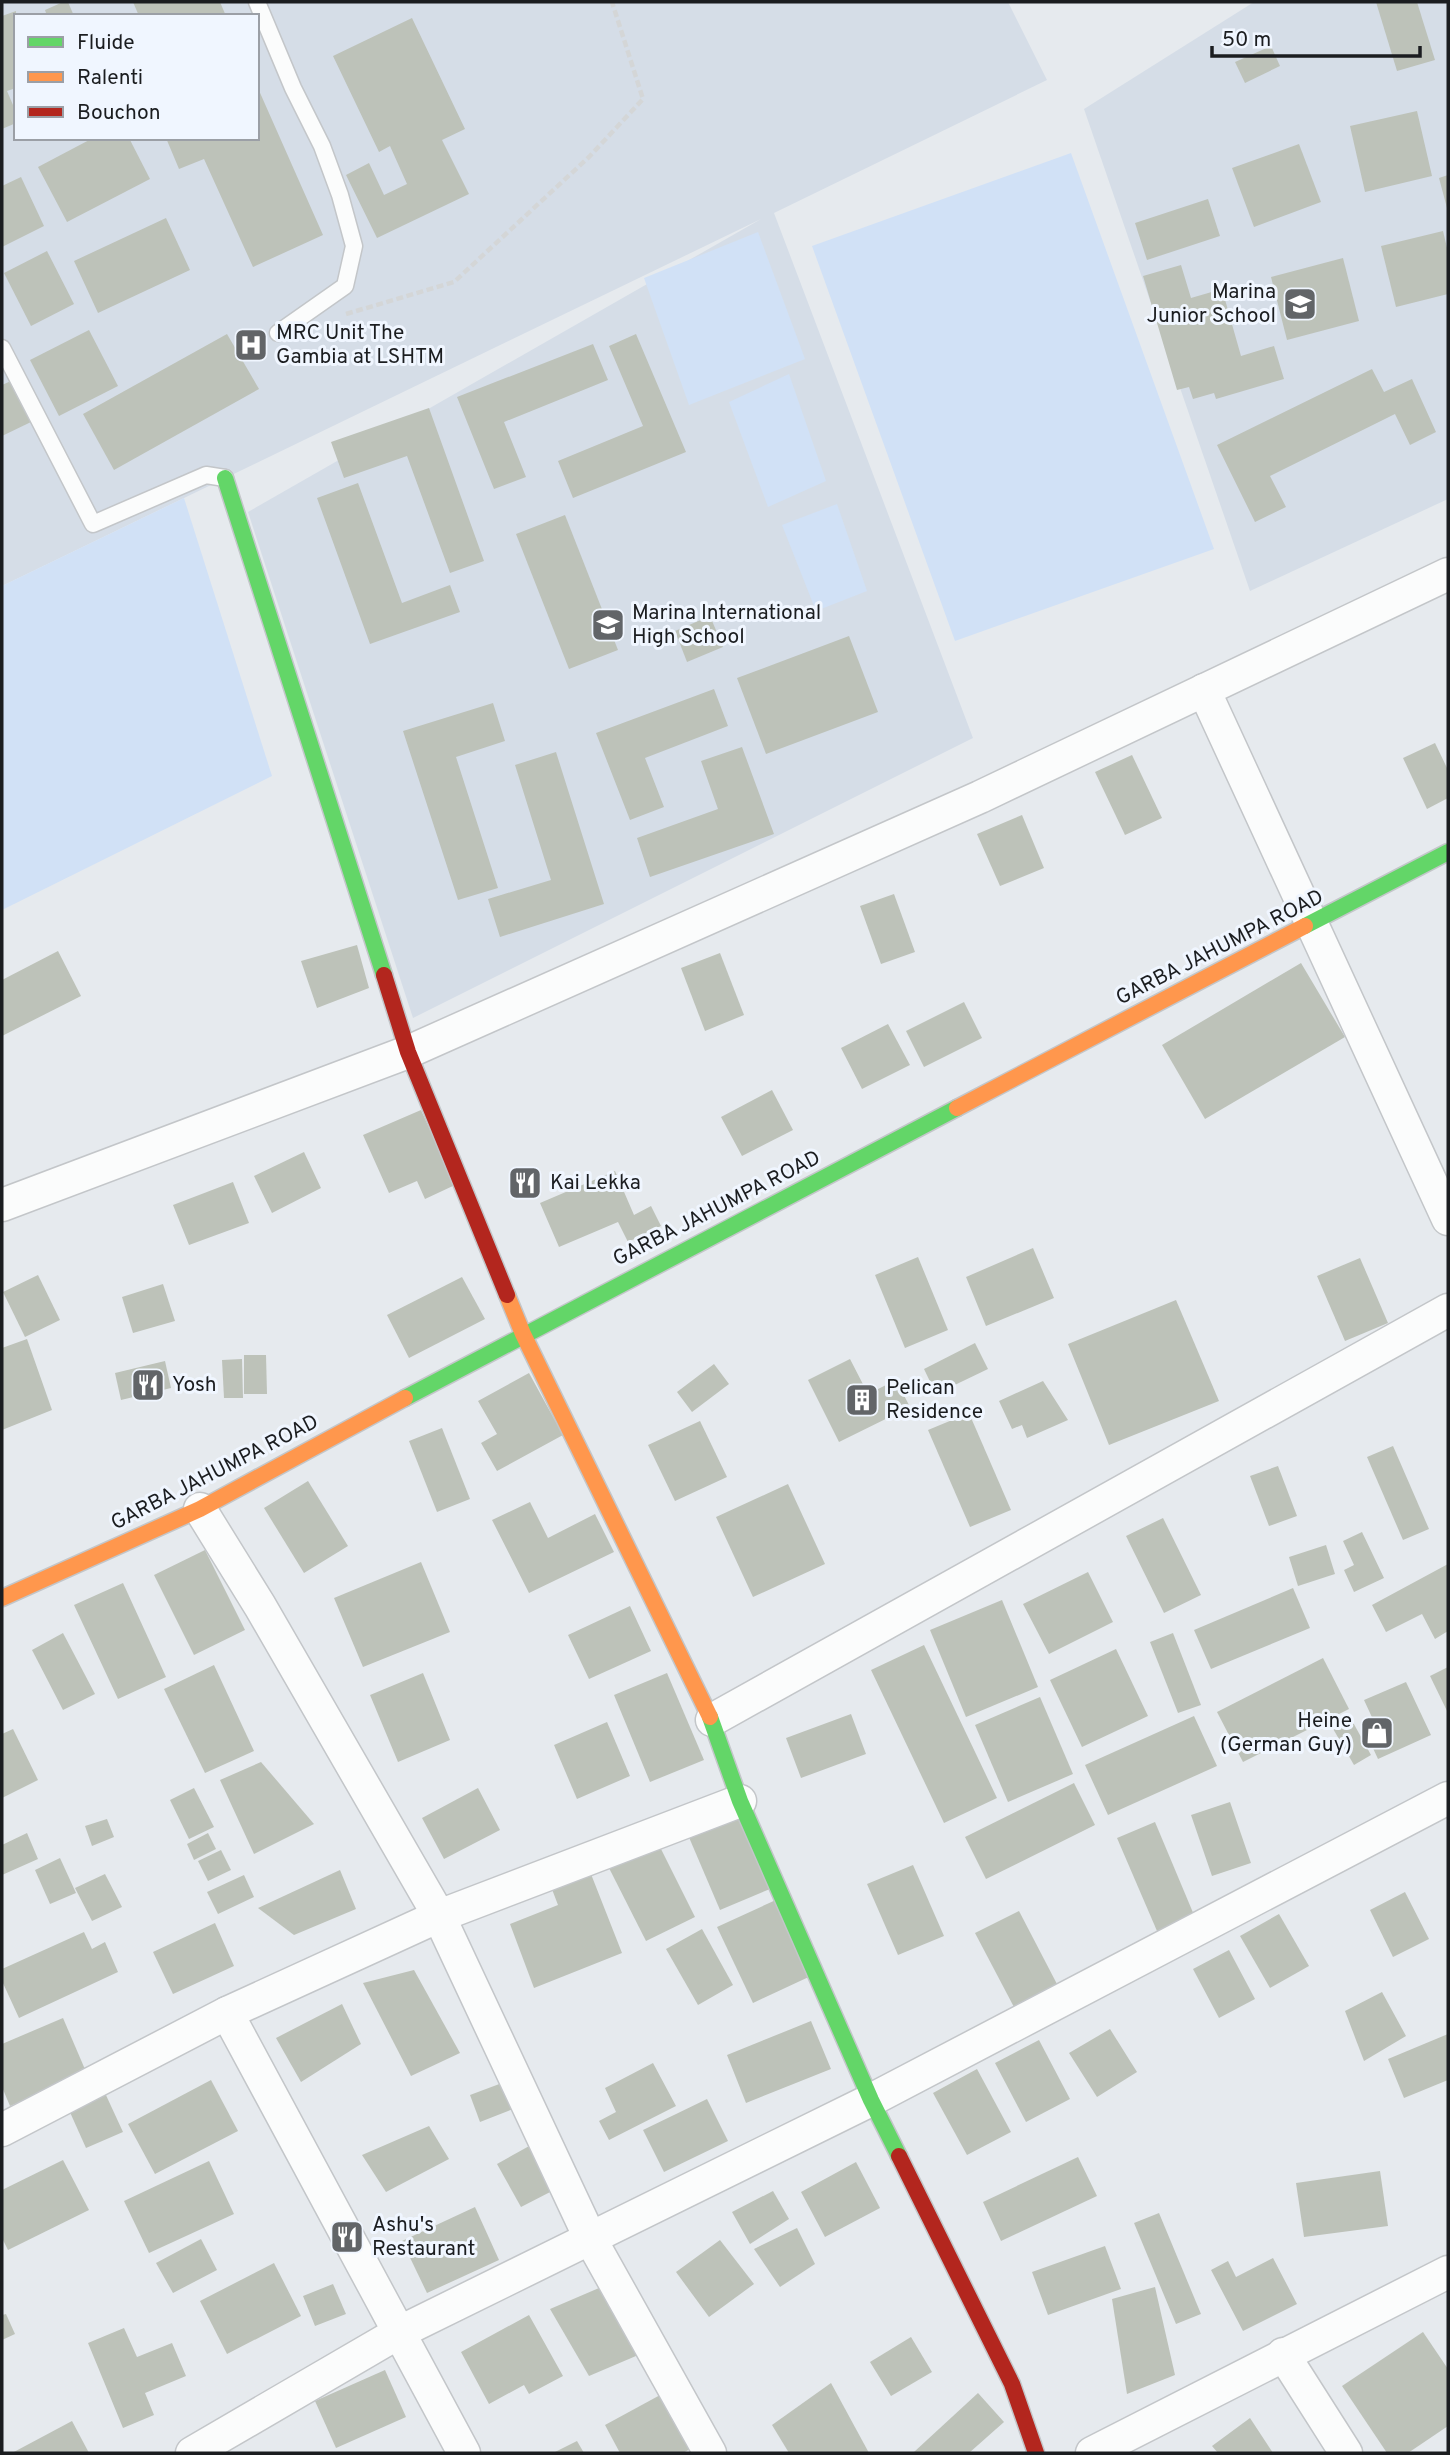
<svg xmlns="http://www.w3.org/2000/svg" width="1450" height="2455" font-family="Overpass,sans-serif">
<rect width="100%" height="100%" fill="#e6eaee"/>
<g fill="#d5dde7" fill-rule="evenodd">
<path d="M 2,2 L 1008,2 L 1047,80 L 774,213 L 973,738 L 413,1018 L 248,512 L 761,219 L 2,586 ZM 16,16 L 257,16 L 257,138 L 16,138 Z"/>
<polygon points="1254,2 1447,2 1448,499 1250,591 1084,109"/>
</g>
<g fill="#d1e1f6">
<polygon points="1071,153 1214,549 955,641 812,246"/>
<polygon points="758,232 805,359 689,405 644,278"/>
<polygon points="789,374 826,481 768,507 729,402"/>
<polygon points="184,498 272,776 2,910 2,586"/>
<polygon points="837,504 867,591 816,611 782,525"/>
</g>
<g fill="#bdc2b9">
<polygon points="63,2 68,2 74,16 47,16 45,10"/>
<polygon points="133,2 220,2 226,16 139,16"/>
<polygon points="1376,2 1417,2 1435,60 1397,71"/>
<polygon points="16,11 16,88 7,91 16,112 16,123 2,129 2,16"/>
<polygon points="412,18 465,129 442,140 469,194 377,238 346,175 369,163 384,195 407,184 390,146 379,152 333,56"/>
<polygon points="1271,46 1280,66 1245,83 1235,62"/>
<polygon points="257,86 323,235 253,267 204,159 179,169 166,138 257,138"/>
<polygon points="1417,111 1432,176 1365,192 1350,126"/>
<polygon points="93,138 129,138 150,179 67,222 38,167"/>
<polygon points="1299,144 1321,202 1254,227 1232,168"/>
<polygon points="1448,175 1448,208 1447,208 1439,178"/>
<polygon points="21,177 44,226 2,247 2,186"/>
<polygon points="1208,199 1220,236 1147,260 1135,223"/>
<polygon points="166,218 190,270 98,313 74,261"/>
<polygon points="1443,231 1448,252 1448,294 1396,307 1381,246"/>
<polygon points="47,251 74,304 31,326 4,273"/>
<polygon points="1343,258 1359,321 1287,340 1271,277"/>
<polygon points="1181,265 1191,298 1222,289 1241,356 1274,346 1284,379 1216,399 1214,393 1193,399 1189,387 1177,390 1143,276"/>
<polygon points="89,330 118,386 59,416 30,360"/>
<polygon points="227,334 259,389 114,470 83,414"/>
<polygon points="636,334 686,452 573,498 558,461 643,426 609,346"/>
<polygon points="593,344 608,380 504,422 526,477 494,489 457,397"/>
<polygon points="1372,369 1384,392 1412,379 1436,432 1410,445 1395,414 1270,476 1286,507 1255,522 1217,445"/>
<polygon points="11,381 31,422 2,436 2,385"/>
<polygon points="429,408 484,561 450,573 407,456 344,478 331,442"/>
<polygon points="358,483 402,603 450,585 460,612 370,644 317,498"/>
<polygon points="565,515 618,650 569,669 516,534"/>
<polygon points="710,616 723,647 687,662 675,631"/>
<polygon points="849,636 878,712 766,754 737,678"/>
<polygon points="714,689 728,726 645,758 664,807 630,820 596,733"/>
<polygon points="493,703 505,741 456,757 498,888 458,900 403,731"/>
<polygon points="1435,743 1448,770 1448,798 1427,809 1403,758"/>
<polygon points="742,747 774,834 650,877 637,838 718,809 701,761"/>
<polygon points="556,752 604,904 500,937 488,899 551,880 515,765"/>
<polygon points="1132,755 1162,818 1125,835 1095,772"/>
<polygon points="1022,815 1044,868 1000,886 977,834"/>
<polygon points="894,894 915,952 881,964 860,906"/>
<polygon points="357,945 369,988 317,1008 301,961"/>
<polygon points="58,951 81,996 2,1036 2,980"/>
<polygon points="720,953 744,1015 705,1031 681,968"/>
<polygon points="1301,963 1345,1037 1205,1119 1162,1045"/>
<polygon points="964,1002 982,1038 924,1067 906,1031"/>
<polygon points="888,1024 910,1065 862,1089 841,1048"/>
<polygon points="772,1090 793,1130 742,1156 721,1117"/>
<polygon points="421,1110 455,1185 425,1199 417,1181 389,1193 363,1135"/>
<polygon points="304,1152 321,1188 272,1213 254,1176"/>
<polygon points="615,1171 634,1215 651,1206 661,1226 628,1242 618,1222 559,1247 540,1203"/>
<polygon points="233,1182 249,1223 189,1245 173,1205"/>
<polygon points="1033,1248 1054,1298 986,1326 966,1277"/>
<polygon points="918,1257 948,1330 905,1348 875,1275"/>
<polygon points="1360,1258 1388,1323 1345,1341 1317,1276"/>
<polygon points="38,1275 60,1320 25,1337 3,1292"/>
<polygon points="462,1277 485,1319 409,1358 387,1315"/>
<polygon points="163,1284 175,1321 133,1333 122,1297"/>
<polygon points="1176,1300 1219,1401 1109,1445 1068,1344"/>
<polygon points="27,1339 52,1410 2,1430 2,1348"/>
<polygon points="975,1343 988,1369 936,1394 924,1369"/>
<polygon points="244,1355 266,1355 267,1394 244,1394"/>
<polygon points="242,1359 243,1398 224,1398 222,1360"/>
<polygon points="850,1359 868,1394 896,1380 910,1407 839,1442 808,1380"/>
<polygon points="165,1361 171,1388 121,1400 115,1373"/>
<polygon points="714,1364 729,1384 692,1412 677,1392"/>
<polygon points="529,1373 563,1435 497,1471 481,1443 497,1434 478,1401"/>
<polygon points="1043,1381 1068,1420 1027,1438 1022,1425 1012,1429 999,1401"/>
<polygon points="969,1413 1011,1510 970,1527 928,1430"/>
<polygon points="700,1421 727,1477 675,1501 648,1445"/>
<polygon points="442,1428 470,1499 437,1512 409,1441"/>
<polygon points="1393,1446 1429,1529 1403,1540 1367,1457"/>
<polygon points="1278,1466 1297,1516 1269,1526 1250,1476"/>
<polygon points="308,1481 348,1546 304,1573 264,1508"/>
<polygon points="788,1484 825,1564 753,1597 716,1517"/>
<polygon points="530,1502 548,1538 595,1514 614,1552 529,1593 492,1520"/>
<polygon points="1163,1518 1201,1595 1164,1613 1126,1536"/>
<polygon points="1362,1532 1384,1578 1354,1592 1344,1570 1354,1565 1343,1541"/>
<polygon points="1326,1545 1335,1574 1298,1586 1289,1557"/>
<polygon points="205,1550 245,1630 194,1655 154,1575"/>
<polygon points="421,1562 450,1632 363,1667 334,1598"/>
<polygon points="1448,1564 1448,1631 1435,1639 1422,1614 1386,1632 1372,1605"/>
<polygon points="1088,1572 1113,1622 1049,1654 1023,1604"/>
<polygon points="123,1583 166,1677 118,1699 74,1605"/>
<polygon points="1293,1588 1310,1628 1211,1669 1194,1630"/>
<polygon points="1002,1600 1038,1687 966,1717 930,1630"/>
<polygon points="630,1606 651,1651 589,1679 568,1635"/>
<polygon points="63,1633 95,1694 63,1710 32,1650"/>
<polygon points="1173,1633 1201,1705 1178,1713 1150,1642"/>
<polygon points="924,1645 997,1798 944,1823 871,1670"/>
<polygon points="1116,1649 1148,1716 1082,1747 1050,1680"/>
<polygon points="1323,1658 1349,1709 1243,1762 1217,1712"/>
<polygon points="214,1665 254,1751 205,1773 164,1689"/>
<polygon points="1448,1667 1448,1713 1430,1676"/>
<polygon points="423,1673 450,1740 398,1762 370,1695"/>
<polygon points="667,1673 704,1760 650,1782 614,1695"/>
<polygon points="1406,1682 1431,1735 1378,1759 1365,1731 1376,1726 1364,1700"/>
<polygon points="1040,1697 1073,1774 1008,1802 975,1725"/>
<polygon points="851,1714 866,1754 801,1778 786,1738"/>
<polygon points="1194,1716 1217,1766 1108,1815 1085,1765"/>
<polygon points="1350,1717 1371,1755 1354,1765 1332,1727"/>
<polygon points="607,1722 630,1776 577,1799 554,1745"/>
<polygon points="13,1729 38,1780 2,1798 2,1734"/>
<polygon points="261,1762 314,1824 254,1854 220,1780"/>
<polygon points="1074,1783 1095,1825 986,1879 965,1837"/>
<polygon points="194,1788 214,1827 189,1839 170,1800"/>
<polygon points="478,1788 500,1830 444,1859 422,1818"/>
<polygon points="1230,1802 1251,1863 1212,1876 1191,1815"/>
<polygon points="737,1814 770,1889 720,1910 688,1835"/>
<polygon points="107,1819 114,1837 92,1846 85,1826"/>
<polygon points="1155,1822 1194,1915 1157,1931 1117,1838"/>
<polygon points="27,1833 38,1859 2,1875 2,1845"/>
<polygon points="208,1833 216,1849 194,1860 187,1844"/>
<polygon points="658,1843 695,1917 646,1941 609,1868"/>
<polygon points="221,1850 231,1870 208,1881 198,1861"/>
<polygon points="60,1858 76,1893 50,1904 35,1870"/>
<polygon points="913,1865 944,1936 898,1955 867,1884"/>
<polygon points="589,1869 622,1953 534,1988 510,1924 558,1905 550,1884"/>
<polygon points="340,1870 356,1909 294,1935 258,1908"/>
<polygon points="105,1874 122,1907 92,1921 75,1888"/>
<polygon points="244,1875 254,1897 218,1914 207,1892"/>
<polygon points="1405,1892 1429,1939 1393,1957 1370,1910"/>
<polygon points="778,1899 813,1975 753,2003 717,1927"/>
<polygon points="1019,1911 1058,1986 1015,2009 975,1933"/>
<polygon points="1279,1914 1309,1966 1270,1988 1240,1936"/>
<polygon points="215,1923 234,1966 173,1994 153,1952"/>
<polygon points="702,1929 733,1985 698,2005 666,1949"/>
<polygon points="84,1932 92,1949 105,1942 118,1972 19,2018 2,1981 2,1969"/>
<polygon points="1229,1950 1255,1999 1219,2018 1193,1969"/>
<polygon points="414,1970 460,2053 411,2076 363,1983"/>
<polygon points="1382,1992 1406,2036 1364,2061 1345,2011"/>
<polygon points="342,2004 361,2044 301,2082 276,2038"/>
<polygon points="63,2018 87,2074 10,2106 2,2087 2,2044"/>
<polygon points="811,2021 831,2069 746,2103 727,2055"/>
<polygon points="1110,2029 1137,2072 1097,2097 1069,2053"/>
<polygon points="1448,2034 1448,2080 1404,2098 1388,2059"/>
<polygon points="1039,2040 1070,2099 1026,2122 995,2063"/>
<polygon points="653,2063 676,2106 609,2140 599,2121 616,2112 605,2088"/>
<polygon points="977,2069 1011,2132 967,2155 933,2093"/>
<polygon points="211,2080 238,2131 155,2174 128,2124"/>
<polygon points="502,2083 513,2109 480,2122 470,2095"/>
<polygon points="105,2093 123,2132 86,2148 69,2110"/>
<polygon points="707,2099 728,2141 664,2172 643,2130"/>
<polygon points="429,2126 449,2159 386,2192 362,2155"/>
<polygon points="531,2145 556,2189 521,2207 497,2164"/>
<polygon points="1078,2157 1097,2196 1001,2241 983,2202"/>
<polygon points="63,2160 89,2210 8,2250 2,2238 2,2190"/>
<polygon points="209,2161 234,2214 149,2253 124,2201"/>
<polygon points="856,2162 880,2208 825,2237 801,2192"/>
<polygon points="1380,2171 1388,2226 1304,2237 1296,2183"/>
<polygon points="773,2191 789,2219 750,2244 732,2212"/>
<polygon points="475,2207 499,2260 427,2293 402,2241"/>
<polygon points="1159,2213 1201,2314 1176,2324 1134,2223"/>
<polygon points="797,2228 815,2264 780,2287 754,2249"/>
<polygon points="201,2239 217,2270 173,2293 156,2263"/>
<polygon points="720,2240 754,2284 709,2317 676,2272"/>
<polygon points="1105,2246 1121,2289 1048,2315 1032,2272"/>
<polygon points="1273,2258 1297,2304 1243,2331 1211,2270 1228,2261 1236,2277"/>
<polygon points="274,2263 301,2316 227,2354 200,2301"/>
<polygon points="333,2284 346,2314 315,2326 303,2296"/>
<polygon points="1155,2287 1175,2375 1127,2394 1112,2299"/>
<polygon points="599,2288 643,2353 589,2376 550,2309"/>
<polygon points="6,2314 15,2334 2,2340 2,2315"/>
<polygon points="529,2315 563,2376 529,2394 524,2385 489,2404 461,2352"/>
<polygon points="124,2328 137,2357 172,2343 186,2376 145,2393 154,2415 123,2428 88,2343"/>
<polygon points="1423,2332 1448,2369 1448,2426 1408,2453 1387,2453 1342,2386"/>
<polygon points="911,2337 932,2372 891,2396 870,2362"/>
<polygon points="385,2370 406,2417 336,2448 315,2401"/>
<polygon points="831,2383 869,2453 789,2453 772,2425"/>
<polygon points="978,2393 1004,2422 969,2453 914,2452"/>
<polygon points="662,2394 692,2448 683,2453 620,2453 605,2425"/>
<polygon points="1250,2418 1273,2453 1218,2453 1212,2446"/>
<polygon points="72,2421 89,2453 12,2453"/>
<polygon points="577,2441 584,2453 553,2453"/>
</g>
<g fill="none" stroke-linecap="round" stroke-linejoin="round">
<defs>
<g id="lane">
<polyline points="257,2 293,88 322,146 340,195 354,246 345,286 278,333"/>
<polyline points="2,348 93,524 206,475 225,478"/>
</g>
<g id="street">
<polyline points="1204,690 1448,1219"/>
<polyline points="2,1205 408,1052 980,797 1448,574"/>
<polyline points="200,1509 260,1606 439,1916 591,2240 710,2453"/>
<polyline points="712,1720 1448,1310"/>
<polyline points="227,2013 464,2453"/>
<polyline points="2,2130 227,2013 439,1916 740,1801"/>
<polyline points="1283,2354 1346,2453"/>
<polyline points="192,2453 398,2333 871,2100 1448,1798"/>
<polyline points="1092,2453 1448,2272"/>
</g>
<g id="fast">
<polyline points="225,478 384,975"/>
<polyline points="1305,926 1448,852"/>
<polyline points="405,1398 957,1108"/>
<polyline points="710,1717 740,1801 871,2100 899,2156"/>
</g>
<g id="slow">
<polyline points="957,1108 1305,926"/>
<polyline points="507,1295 523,1334 710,1717"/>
<polyline points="2,1598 200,1509 405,1398"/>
</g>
<g id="jam">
<polyline points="384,975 408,1052 507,1295"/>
<polyline points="899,2156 1012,2384 1036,2453"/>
</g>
</defs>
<use href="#lane" stroke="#c3c6c9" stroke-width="19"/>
<use href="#street" stroke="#c3c6c9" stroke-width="35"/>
<use href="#fast" stroke="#c3c6c9" stroke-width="19"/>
<use href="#slow" stroke="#c3c6c9" stroke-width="19"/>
<use href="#jam" stroke="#c3c6c9" stroke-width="19"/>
<polyline stroke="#d4d6d7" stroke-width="4.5" stroke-dasharray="7 3.5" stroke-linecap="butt" points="346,314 454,282 589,157 643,99 612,2"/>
<use href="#lane" stroke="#fbfcfc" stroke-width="16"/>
<use href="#street" stroke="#fbfcfc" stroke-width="32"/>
<use href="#fast" stroke="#63d668" stroke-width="16"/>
<use href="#slow" stroke="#ff974d" stroke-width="16"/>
<use href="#jam" stroke="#b3261e" stroke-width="16"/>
</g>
<defs>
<symbol id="school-square" viewBox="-11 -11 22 22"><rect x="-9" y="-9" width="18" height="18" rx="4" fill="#626568" stroke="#f0f6ff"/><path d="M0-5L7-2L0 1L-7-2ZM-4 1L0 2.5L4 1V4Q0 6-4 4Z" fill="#fff"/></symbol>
<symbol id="hospital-square" viewBox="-11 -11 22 22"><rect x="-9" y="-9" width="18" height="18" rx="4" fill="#626568" stroke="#f0f6ff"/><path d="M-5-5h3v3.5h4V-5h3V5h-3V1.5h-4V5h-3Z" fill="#fff"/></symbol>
<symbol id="restaurant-square" viewBox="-11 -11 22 22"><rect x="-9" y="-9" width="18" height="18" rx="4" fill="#626568" stroke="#f0f6ff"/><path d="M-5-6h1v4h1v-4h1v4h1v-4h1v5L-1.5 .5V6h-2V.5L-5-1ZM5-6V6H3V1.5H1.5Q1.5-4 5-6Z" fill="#fff"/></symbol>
<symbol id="building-square" viewBox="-11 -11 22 22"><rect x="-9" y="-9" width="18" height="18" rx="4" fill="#626568" stroke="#f0f6ff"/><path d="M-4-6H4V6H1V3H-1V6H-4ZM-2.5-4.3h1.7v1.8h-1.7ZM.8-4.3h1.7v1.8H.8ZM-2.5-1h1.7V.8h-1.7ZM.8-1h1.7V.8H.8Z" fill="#fff"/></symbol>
<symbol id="shop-square" viewBox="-11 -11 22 22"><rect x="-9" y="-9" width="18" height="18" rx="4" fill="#626568" stroke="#f0f6ff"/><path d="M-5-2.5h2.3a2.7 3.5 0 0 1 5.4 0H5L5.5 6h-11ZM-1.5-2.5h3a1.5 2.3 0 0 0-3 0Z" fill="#fff"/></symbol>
</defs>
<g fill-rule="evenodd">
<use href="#school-square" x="1281" y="285" width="38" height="38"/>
<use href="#hospital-square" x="232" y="326" width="38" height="38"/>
<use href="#school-square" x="589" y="606" width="38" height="38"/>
<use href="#restaurant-square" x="506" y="1164" width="38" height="38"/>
<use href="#restaurant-square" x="129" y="1366" width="38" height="38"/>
<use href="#building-square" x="843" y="1381" width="38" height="38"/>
<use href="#shop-square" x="1358" y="1714" width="38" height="38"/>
<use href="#restaurant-square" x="328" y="2218" width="38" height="38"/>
</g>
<g text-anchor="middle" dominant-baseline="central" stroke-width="6" stroke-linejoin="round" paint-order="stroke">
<g font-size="21" fill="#1b1d20" stroke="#f0f6ff" text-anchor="start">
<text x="1276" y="292" text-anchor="end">Marina<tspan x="1276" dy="24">Junior School</tspan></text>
<text x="276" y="333">MRC Unit The<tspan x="276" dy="24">Gambia at LSHTM</tspan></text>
<text x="632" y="613">Marina International<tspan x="632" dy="24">High School</tspan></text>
<text x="550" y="1183">Kai Lekka</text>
<text x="172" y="1385">Yosh</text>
<text x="886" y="1388">Pelican<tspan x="886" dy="24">Residence</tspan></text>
<text x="1352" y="1721" text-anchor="end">Heine<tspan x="1352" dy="24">(German Guy)</tspan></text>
<text x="372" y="2225">Ashu's<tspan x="372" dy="24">Restaurant</tspan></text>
</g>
<g font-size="21" fill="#1b1d20" stroke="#f0f6ff">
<text transform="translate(1220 948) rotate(-27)">GARBA JAHUMPA ROAD</text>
<text transform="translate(717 1209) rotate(-27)">GARBA JAHUMPA ROAD</text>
<text transform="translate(215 1473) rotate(-27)">GARBA JAHUMPA ROAD</text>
</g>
</g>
<rect width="1450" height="2455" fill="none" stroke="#1b1d20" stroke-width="7"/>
<rect x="14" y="14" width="245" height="126" fill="#f0f6ff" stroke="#9b9fa6" stroke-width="2"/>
<rect x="28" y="37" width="35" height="10" fill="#63d668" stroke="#9b9fa6" stroke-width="2"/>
<text x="77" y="49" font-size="21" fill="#1b1d20">Fluide</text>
<rect x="28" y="72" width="35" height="10" fill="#ff974d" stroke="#9b9fa6" stroke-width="2"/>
<text x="77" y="84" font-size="21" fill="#1b1d20">Ralenti</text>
<rect x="28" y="107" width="35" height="10" fill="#b3261e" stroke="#9b9fa6" stroke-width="2"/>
<text x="77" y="119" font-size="21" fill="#1b1d20">Bouchon</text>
<path d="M1212 46v10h208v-10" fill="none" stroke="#1b1d20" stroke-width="3.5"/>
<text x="1222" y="46" font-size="21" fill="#1b1d20" stroke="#f0f6ff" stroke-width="5" paint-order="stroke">50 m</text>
</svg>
